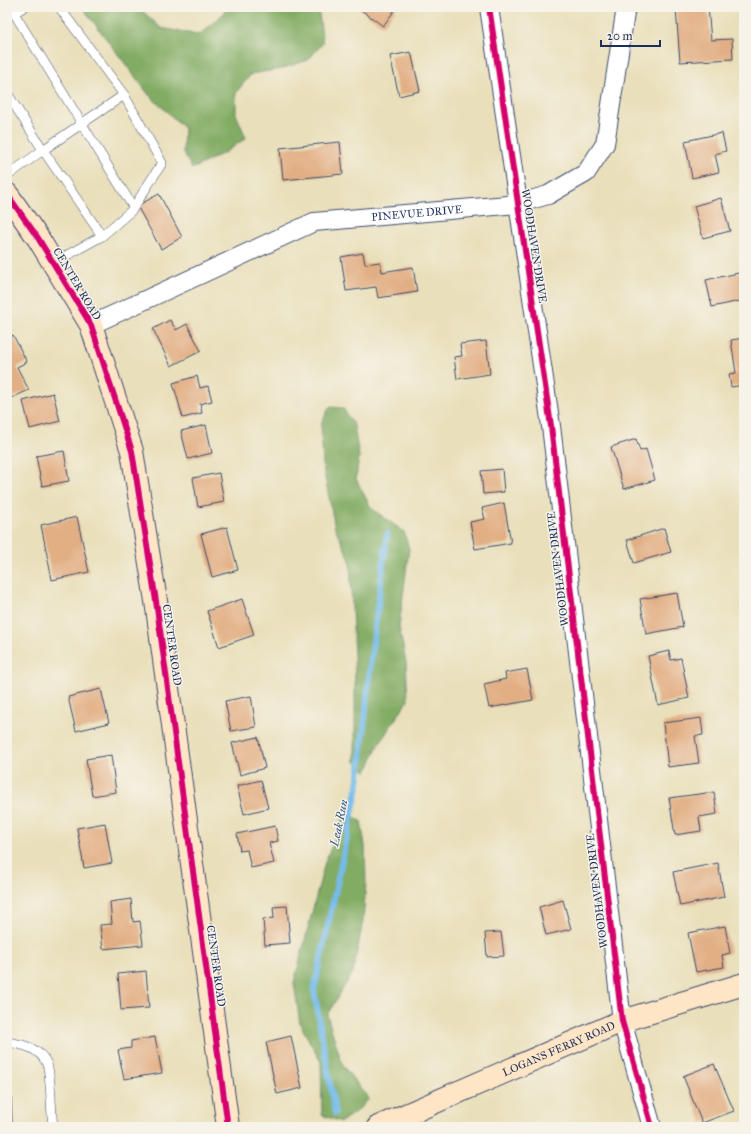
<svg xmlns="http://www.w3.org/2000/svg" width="751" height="1134" font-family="'IM FELL Great Primer',serif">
<rect width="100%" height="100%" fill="#f7f3e8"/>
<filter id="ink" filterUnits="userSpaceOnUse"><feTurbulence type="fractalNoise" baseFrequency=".025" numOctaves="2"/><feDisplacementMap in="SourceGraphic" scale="8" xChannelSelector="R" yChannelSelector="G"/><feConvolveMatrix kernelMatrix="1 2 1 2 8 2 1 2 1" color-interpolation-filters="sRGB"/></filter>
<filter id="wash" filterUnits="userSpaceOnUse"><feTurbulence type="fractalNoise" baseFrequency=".012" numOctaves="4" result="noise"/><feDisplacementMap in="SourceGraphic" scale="16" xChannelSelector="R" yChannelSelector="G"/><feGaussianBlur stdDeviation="0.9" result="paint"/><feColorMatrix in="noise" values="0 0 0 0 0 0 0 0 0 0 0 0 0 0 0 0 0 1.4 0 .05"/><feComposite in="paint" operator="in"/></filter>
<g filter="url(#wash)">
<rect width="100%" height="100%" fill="#e9dfba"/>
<g fill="#82ac64" stroke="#4e6e61">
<polygon points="82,7 138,7 161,28 199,35 223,14 226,7 318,7 323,43 308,60 281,69 251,74 236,93 236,114 246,138 224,153 192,169 183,152 184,128 149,95"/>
<polygon points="329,407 343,408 354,426 359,456 356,479 371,508 404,532 409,549 399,627 406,662 408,700 377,747 367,772 355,762 355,681 350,560 335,528 323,467 321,425"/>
<polygon points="346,812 361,821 365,846 366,883 363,921 353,972 327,1015 343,1066 369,1099 358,1110 341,1122 322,1115 321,1062 300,1024 294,983 325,862"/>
</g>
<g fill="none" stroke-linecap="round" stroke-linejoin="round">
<polyline stroke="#75bcec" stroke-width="6" points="335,1113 314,990 358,786 371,659 387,534"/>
</g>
<g id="blocks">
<g fill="#e2af84">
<polygon points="357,7 397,7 383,26"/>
<polygon points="692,7 708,7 711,40 732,39 733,59 680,62 676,8"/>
<polygon points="411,52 420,91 399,96 390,56"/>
<polygon points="722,133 726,151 715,154 719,172 692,178 685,141"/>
<polygon points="340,142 343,174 283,180 280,148"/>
<polygon points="159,194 182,237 161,249 137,206"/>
<polygon points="721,198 730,231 703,238 694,206"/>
<polygon points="363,253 365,264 380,262 382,272 413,267 417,292 378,298 376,287 346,291 341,257"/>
<polygon points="743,272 744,300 712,307 706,280"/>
<polygon points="170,320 176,330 187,324 201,351 171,366 153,329"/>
<polygon points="13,335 27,362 17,367 29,390 7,400 7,338"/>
<polygon points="744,338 744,385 731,387 729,374 736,373 731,340"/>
<polygon points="486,341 490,374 457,379 454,357 462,356 460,344"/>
<polygon points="197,376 200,388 208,386 212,401 200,404 202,413 183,418 173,383"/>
<polygon points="53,393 60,421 30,429 23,401"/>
<polygon points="206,425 212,453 188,459 181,431"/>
<polygon points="636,439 640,451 646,449 655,480 624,489 611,447"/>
<polygon points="64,451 69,481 42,486 36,456"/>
<polygon points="502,469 504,492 483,494 481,471"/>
<polygon points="219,473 224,502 198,507 193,478"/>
<polygon points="504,503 511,543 475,549 470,522 485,519 482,508"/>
<polygon points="77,517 89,572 52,580 41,525"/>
<polygon points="227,527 238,570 212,577 201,534"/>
<polygon points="664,528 671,552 634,563 627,540"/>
<polygon points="677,593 683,627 646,634 640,599"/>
<polygon points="242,599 254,635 219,647 207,611"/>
<polygon points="669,651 671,660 681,658 689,698 658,705 648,656"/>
<polygon points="527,669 533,700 489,708 484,684 506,679 505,673"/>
<polygon points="101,689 109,723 76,731 68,697"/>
<polygon points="251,696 256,727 231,731 225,701"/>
<polygon points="701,718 703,735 695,736 699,763 668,767 663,723"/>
<polygon points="258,737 265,768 240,775 232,743"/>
<polygon points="111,755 116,792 92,796 86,759"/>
<polygon points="261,780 268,808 244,814 237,786"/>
<polygon points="714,792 717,814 699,817 701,831 675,835 669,798"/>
<polygon points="105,823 112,863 84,868 77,828"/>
<polygon points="275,826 278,841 269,843 274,863 251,868 247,850 240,851 237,834"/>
<polygon points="718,863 724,897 680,906 673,872"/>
<polygon points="131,899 133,922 140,921 143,945 103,949 100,925 112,924 110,902"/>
<polygon points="563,900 571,929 546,935 539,907"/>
<polygon points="287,906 290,943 265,945 263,919 274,918 273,907"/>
<polygon points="725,926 730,953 722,955 724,967 696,972 688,933"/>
<polygon points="501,932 504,956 487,957 485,933"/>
<polygon points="146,971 149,1008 121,1010 118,974"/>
<polygon points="291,1036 302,1088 277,1094 266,1042"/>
<polygon points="155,1037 162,1073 124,1079 118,1050 131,1048 131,1041"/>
<polygon points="714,1064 734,1111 702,1123 683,1076"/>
<polygon points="7,1081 11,1081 12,1123 7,1123"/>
</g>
</g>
</g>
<g filter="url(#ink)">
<use href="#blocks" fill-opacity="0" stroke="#3a496c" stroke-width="1"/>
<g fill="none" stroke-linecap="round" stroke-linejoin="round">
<defs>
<g id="lane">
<polyline points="24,7 14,13 133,207"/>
<polyline points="59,7 124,95 162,163 132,210 102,236"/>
<polyline points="7,93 43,150 7,176"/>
<polyline points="53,263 102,236 43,150 124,95"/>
<path d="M 7,1042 C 22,1044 40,1048 47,1064 C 51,1074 51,1113 53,1127"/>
</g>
<g id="street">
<polyline points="489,7 551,426 622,1021 652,1127"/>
<path id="s1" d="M 91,325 L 314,222 L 517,204 L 548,195 L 586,173 L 605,144 L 626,7"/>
</g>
<g id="secondary">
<polyline points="7,194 38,238 91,325 132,451 156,601 228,1127"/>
<path id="s2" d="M 378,1127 L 622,1021 L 744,984"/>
</g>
</defs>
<use href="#lane" stroke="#3a496c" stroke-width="10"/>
<use href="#street" stroke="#3a496c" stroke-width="20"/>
<use href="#secondary" stroke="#3a496c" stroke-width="24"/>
<use href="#lane" stroke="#fff" stroke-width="9"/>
<use href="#street" stroke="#fff" stroke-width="18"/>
<use href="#secondary" stroke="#fee5c5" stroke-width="22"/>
<defs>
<g id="cycleway">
<polyline points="489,7 551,426 622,1021 652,1127"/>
<polyline points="7,194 38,238 91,325 132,451 156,601 228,1127"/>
</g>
</defs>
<use href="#cycleway" stroke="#f7f3e8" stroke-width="8"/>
<use href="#cycleway" stroke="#d6006c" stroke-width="6"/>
</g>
</g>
<g text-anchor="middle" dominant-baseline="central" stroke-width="3" stroke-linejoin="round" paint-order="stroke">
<g font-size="11" fill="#1b2f5e" stroke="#f7f3e8">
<text stroke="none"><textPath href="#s1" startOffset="349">PINEVUE DRIVE</textPath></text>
<text transform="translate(534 246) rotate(81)">WOODHAVEN DRIVE</text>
<text transform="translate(77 284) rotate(59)">CENTER ROAD</text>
<text transform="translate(558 569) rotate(-97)">WOODHAVEN DRIVE</text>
<text transform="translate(172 645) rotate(82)">CENTER ROAD</text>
<text transform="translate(597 891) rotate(-97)">WOODHAVEN DRIVE</text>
<text transform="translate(216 966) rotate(82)">CENTER ROAD</text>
<text stroke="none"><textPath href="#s2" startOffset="197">LOGANS FERRY ROAD</textPath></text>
</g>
<g font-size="12" font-style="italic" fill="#325282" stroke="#f7f3e8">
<text transform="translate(339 823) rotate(-78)">Leak Run</text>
</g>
</g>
<rect width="751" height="1134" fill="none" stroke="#f7f3e8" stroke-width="24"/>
<path d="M601 40v6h59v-6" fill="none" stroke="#1b2f5e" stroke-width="2"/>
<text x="607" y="40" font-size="12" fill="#1b2f5e" stroke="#f7f3e8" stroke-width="3" paint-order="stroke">20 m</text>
</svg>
